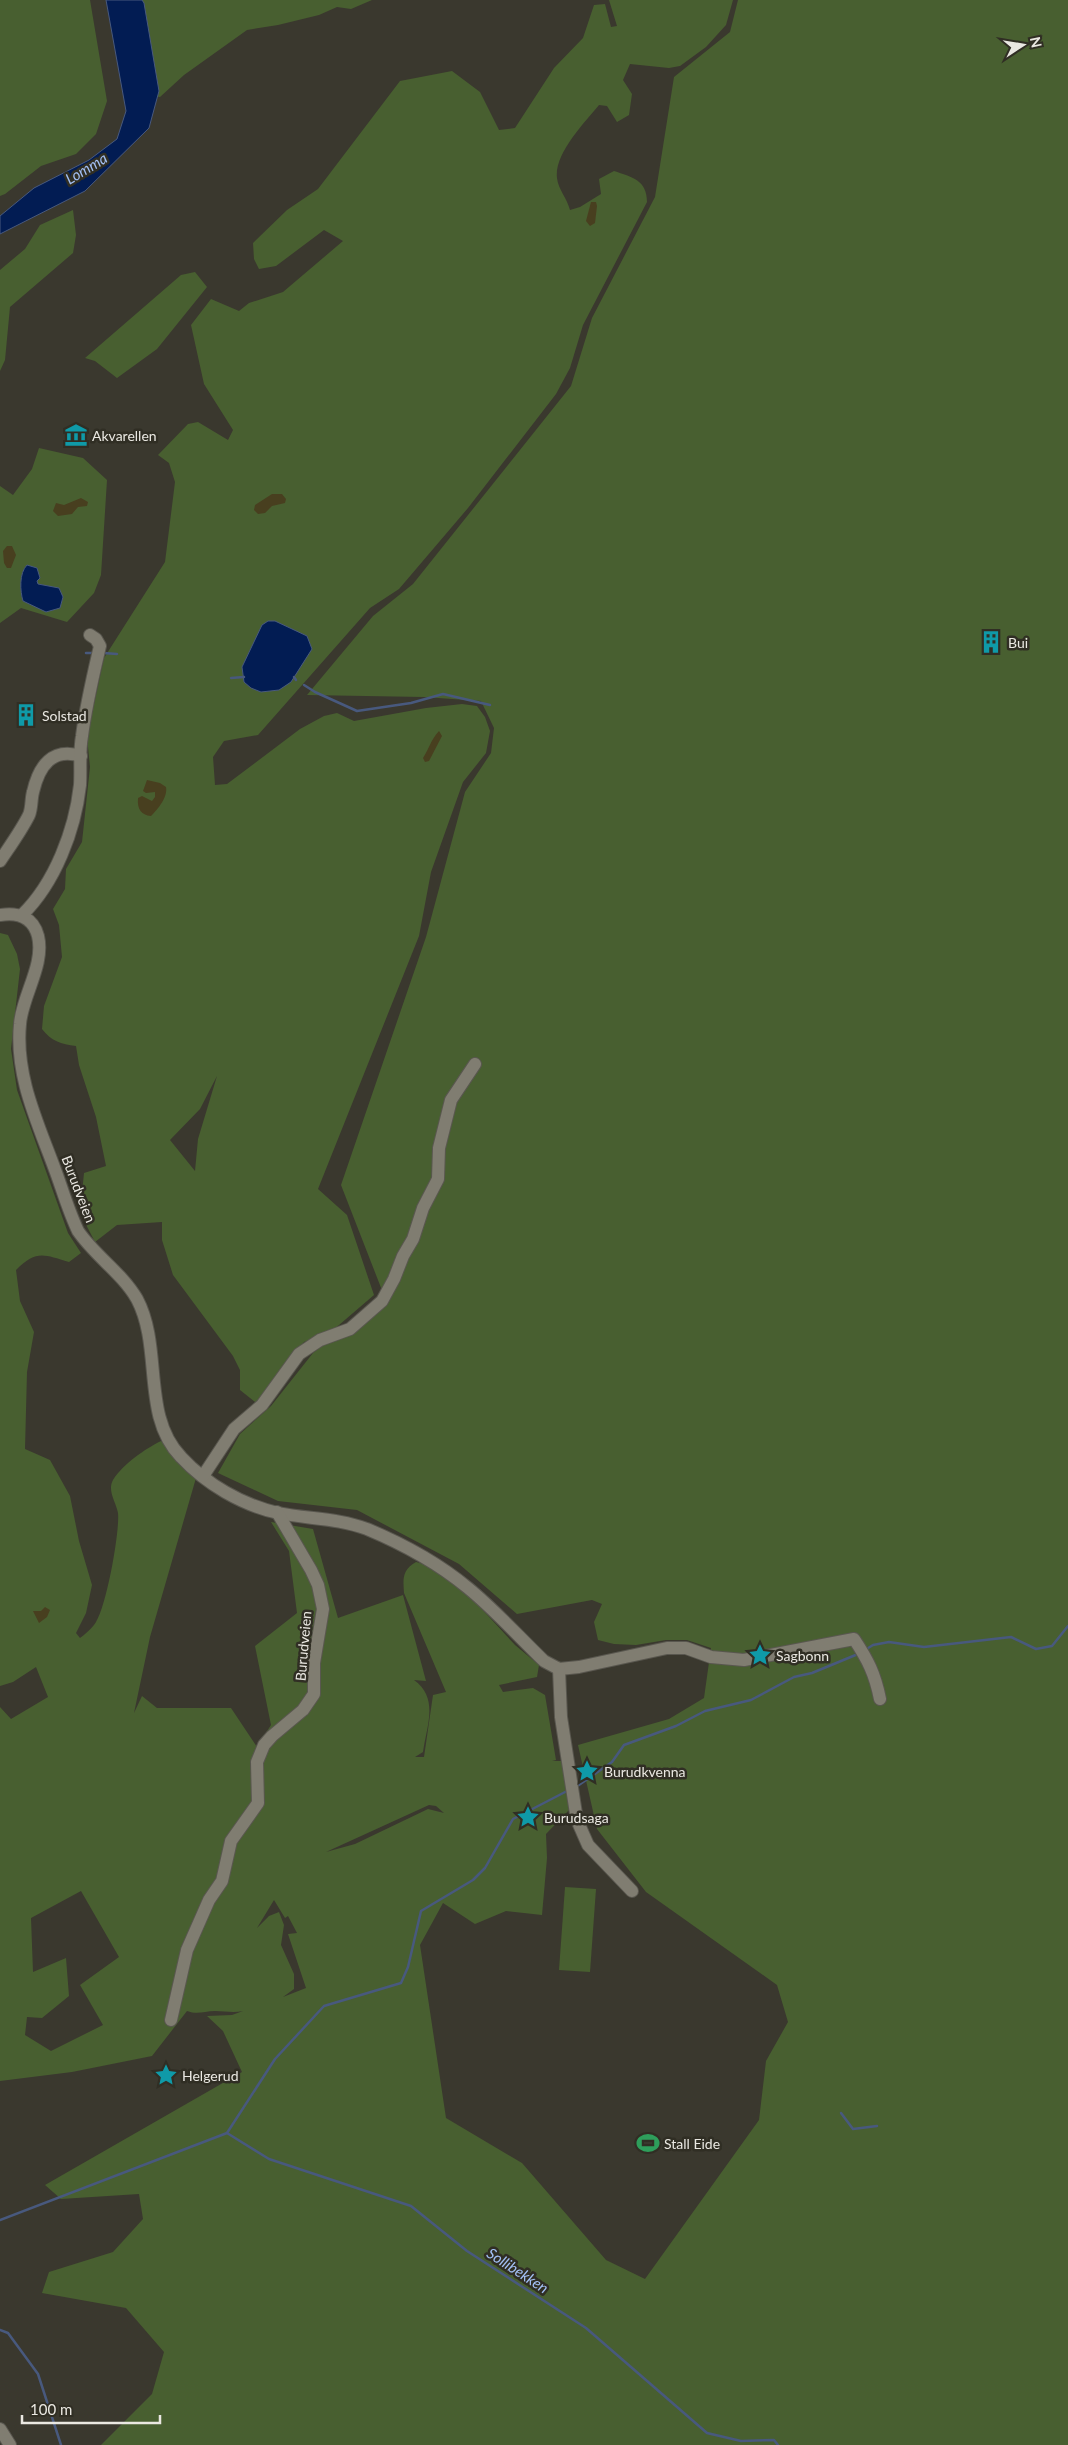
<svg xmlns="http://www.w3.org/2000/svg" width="1068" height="2445" font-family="Lato,sans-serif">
<rect width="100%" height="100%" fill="#3a382e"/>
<g fill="#485f30" fill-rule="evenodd">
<polygon points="0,0 90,0 107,101 96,134 76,154 41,166 5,194 0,196"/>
<polygon points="129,0 372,0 351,9 337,7 319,15 278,25 247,30 184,75 160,97 144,95"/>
<path d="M 609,0 L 733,0 L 726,25 L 706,47 L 680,66 L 669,68 L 630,64 L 623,80 L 632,94 L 629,115 L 617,122 L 607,106 L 599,105 C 585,122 554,154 557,178 C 558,189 567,198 570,210 L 580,207 L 601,194 L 599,179 L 614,171 C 632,177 647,180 647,202 L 583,325 L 570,368 L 556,394 L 468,508 L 399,589 L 370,608 L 258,735 L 224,741 L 213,757 L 215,785 L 227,784 L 300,729 L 324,716 L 337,713 L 354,721 L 426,708 L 462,704 L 477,706 L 485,717 L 490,731 L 486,753 L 463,782 L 431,872 L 419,936 L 318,1189 L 347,1215 L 374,1295 L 332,1331 L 304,1342 L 277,1375 L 259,1405 L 240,1390 L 240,1370 L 233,1356 L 173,1275 L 162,1240 L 162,1222 L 117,1225 L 95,1242 L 80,1213 L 84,1173 L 106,1166 L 96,1117 L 79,1065 L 76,1046 C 61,1044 51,1041 42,1029 L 44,1006 L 62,957 L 59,925 L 53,909 L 65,889 L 66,869 L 82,842 L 90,767 L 87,737 L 104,658 L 165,562 L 175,482 L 169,463 L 158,455 L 188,424 L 198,422 L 228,440 L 233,430 L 204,384 L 191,325 L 211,299 L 239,311 L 249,303 L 283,292 L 343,241 L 324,230 L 276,266 L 259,269 L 254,259 L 253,243 L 287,210 L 318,189 L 400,81 L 452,71 L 480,92 L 499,130 L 515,128 L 554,68 L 583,38 L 594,5 L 605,4 L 611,27 L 617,26 ZM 217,1076 L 198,1139 L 195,1171 L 170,1140 L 200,1109 Z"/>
<path d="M 738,0 L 1068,0 L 1068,2445 L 101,2445 L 152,2394 L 164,2352 L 126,2308 L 42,2293 L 49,2272 L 113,2252 L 143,2219 L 139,2194 L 61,2199 L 45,2185 L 242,2072 L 223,2031 L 207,2016 L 232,2015 L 243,2011 C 233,2013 225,2011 215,2011 C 204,2011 198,2015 187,2011 L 152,2056 L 72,2072 L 0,2081 L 0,1707 L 11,1719 L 48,1697 L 36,1667 L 13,1682 L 0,1686 L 0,933 L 8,935 L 17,954 L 20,969 L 11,1049 L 17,1090 L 68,1233 L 81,1253 L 69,1262 C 43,1254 36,1250 16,1270 L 20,1301 L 34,1332 L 27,1372 L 25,1449 L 50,1460 L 70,1496 L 79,1541 L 92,1585 L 86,1613 L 76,1633 L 80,1638 C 84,1635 90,1630 94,1625 C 106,1611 120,1531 118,1513 C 116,1502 107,1491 113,1480 C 123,1464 145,1449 161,1441 L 175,1458 L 196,1478 L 150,1637 L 134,1713 L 142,1696 L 157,1708 L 231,1708 L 257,1747 L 271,1725 L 255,1646 L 297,1613 L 289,1551 L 271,1522 L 313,1529 L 338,1618 L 403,1595 L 426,1681 L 414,1680 C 439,1698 427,1725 423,1752 L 415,1757 L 424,1757 L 433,1695 L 446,1692 L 404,1593 C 403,1579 402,1570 416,1562 L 424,1564 L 463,1591 L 480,1607 L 515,1645 L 539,1665 L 537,1677 L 499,1685 L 503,1692 L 533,1688 L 545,1695 L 556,1760 L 552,1761 L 562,1761 L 570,1809 L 546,1834 L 547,1858 L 542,1915 L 506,1911 L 475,1924 L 443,1903 L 420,1945 L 446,2118 L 522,2163 L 606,2260 L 645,2279 L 759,2120 L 766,2061 L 788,2022 L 777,1985 L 646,1892 L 597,1829 L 578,1745 L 669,1719 L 704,1698 L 711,1648 L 687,1640 L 666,1640 L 636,1645 L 614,1644 L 598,1640 L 594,1622 L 602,1604 L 592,1600 L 517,1614 L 459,1564 L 357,1510 L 278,1501 L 218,1473 L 240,1434 L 271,1406 L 313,1353 L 385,1298 L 341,1185 L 426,937 L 465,792 L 491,753 L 494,728 L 481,701 L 424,697 L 307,695 L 373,616 L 413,584 L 571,386 L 592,318 L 655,197 L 674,77 L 730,32 ZM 429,1805 L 436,1806 L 444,1813 L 428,1809 L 355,1844 L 326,1852 ZM 81,1891 L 119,1957 L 80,1985 L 103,2025 L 51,2051 L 25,2035 L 27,2017 L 42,2018 L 69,1996 L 66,1958 L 33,1972 L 31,1918 ZM 274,1900 L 285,1918 L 288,1916 L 297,1933 L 288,1934 L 306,1988 L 283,1997 L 294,1989 L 294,1974 L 281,1945 L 284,1925 L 279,1912 L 269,1916 L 257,1928 Z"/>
<polygon points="73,210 76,235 73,253 10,307 5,360 0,371 0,270 25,249 40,225"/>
<polygon points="195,272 207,287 157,349 117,378 95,361 85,358 181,275"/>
<polygon points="39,448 83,458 107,480 101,575 94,593 67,622 21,608 0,623 0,486 13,495 32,469"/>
<polygon points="565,1887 596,1889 590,1972 559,1970"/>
</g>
<g fill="#483f1f">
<polygon points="591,202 596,202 597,206 595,223 590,226 586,221"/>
<polygon points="272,494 282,494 286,499 285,503 272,506 265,513 258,514 254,510 255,505"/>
<polygon points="81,498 88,502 87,506 78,507 72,514 58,516 53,511 56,503 64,505"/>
<polygon points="7,546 12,546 16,555 11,568 7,568 4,563 3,551"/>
<path d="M 439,731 L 442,736 L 429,761 L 425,762 L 423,758 C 430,747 430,741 439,731 Z"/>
<path d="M 147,780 L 160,783 L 166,787 C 168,797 158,809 151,816 C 141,815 137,809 138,798 L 142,796 L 152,801 L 155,797 L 155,792 L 146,793 L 143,791 Z"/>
<polygon points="45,1607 50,1610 47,1617 39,1623 33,1611 41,1611"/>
</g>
<g fill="#021c53" stroke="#48597e">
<polygon points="106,0 142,0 144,3 159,91 149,128 85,191 0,234 0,216 34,188 89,160 117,139 126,111"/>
<path d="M 27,565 L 37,568 L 40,578 L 37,581 L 38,584 L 59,588 L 63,597 L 60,608 L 46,612 L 23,601 C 20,591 19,573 27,565 Z"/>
<polygon points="268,621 275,621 307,636 312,649 291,682 279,690 261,692 251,688 244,682 242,667 262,625"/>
</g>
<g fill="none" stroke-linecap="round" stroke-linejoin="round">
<g stroke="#48597e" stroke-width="2.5">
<polyline points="86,653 92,653"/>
<polyline points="104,653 117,654"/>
<polyline points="294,677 296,680"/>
<polyline points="231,678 244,677"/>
<polyline points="304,685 315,692 357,711 411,703 443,694 490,705"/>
<polyline points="865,1650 873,1645 889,1642 924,1647 1011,1637 1036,1649 1052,1646 1068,1626"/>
<polyline points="576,1787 612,1762 624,1745 676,1726 705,1711 751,1700 794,1677 812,1673 858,1654"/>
<polyline points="841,2113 853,2129 877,2126"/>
<polyline points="227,2133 269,2159 411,2206 467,2251 586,2328 707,2433 741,2441 774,2440 778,2445"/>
<polyline points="0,2220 227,2133 275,2059 324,2006 401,1983 408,1967 421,1911 473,1880 485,1868 513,1819 569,1790"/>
<polyline points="0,2330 8,2333 38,2374 61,2445"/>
</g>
<defs>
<g id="minor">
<path d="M 0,861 C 10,846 21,831 29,815 C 32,808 31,799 33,792 C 39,766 52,747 81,756"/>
<path d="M 0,915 C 18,912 33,917 38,936 C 45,965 22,996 20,1024 C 15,1075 37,1121 54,1167 C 62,1188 68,1210 78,1231 C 95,1256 122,1273 137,1299 C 163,1348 141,1416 181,1457 C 206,1484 242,1505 278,1513 C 308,1519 338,1518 367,1529 C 403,1544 438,1563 468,1588 C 495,1610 519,1637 544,1661 L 559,1669 L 579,1667 L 667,1648 L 686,1648 L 711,1657 L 744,1660 L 854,1639 C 868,1660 875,1674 880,1699"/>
<path d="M 22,915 C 55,883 75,830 80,785 C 81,769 79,752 82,736 C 86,705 93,676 100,646 L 96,639 L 90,635"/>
<polyline points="203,1476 234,1429 262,1405 299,1354 320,1340 350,1329 382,1301 394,1279 403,1256 413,1239 423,1208 438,1179 439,1148 451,1100 475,1064"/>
<polyline points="559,1669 561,1717 577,1820 588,1845 632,1891"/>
<polyline points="171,2020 187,1950 209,1900 222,1881 231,1841 258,1803 257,1762 264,1745 272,1736 303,1710 314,1694 314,1663 323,1609 318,1585 311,1570 277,1512"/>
<polyline points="0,2429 10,2445"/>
</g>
</defs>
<use href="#minor" stroke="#59574f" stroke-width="14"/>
<use href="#minor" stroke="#807d71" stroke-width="12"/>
</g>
<defs>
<symbol id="museum-bare" viewBox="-9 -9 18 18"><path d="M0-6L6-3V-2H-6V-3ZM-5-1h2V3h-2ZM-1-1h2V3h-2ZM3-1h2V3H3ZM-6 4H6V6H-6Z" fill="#0f9aa8" stroke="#302e24" stroke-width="2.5" paint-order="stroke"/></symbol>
<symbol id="building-bare" viewBox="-9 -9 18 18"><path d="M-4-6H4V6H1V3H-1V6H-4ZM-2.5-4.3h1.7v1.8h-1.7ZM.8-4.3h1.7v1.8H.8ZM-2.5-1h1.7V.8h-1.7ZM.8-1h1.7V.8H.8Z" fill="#0f9aa8" stroke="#302e24" stroke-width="2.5" paint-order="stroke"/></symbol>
<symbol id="sight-bare" viewBox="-9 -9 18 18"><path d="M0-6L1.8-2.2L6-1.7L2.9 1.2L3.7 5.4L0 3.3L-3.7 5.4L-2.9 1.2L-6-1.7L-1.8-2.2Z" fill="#0f9aa8" stroke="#302e24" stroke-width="2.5" paint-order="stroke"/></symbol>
<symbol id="stadium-bare" viewBox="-9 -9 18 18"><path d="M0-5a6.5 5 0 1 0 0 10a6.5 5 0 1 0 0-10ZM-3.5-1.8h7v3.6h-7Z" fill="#2e9e5b" stroke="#302e24" stroke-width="2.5" paint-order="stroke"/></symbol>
</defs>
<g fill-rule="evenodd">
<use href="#museum-bare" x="60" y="419" width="32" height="32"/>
<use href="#building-bare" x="975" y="626" width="32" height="32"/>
<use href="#building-bare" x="10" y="699" width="32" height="32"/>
<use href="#sight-bare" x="744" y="1639" width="32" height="32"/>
<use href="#sight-bare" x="571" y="1755" width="32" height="32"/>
<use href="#sight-bare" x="512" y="1801" width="32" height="32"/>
<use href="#sight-bare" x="150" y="2059" width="32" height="32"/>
<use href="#stadium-bare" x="632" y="2127" width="32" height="32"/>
</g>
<g text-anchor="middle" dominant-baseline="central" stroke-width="5" stroke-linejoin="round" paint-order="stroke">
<g font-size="14" fill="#eae8e2" stroke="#302e24" text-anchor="start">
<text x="92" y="435">Akvarellen</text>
<text x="1008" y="642">Bui</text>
<text x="42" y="715">Solstad</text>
<text x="776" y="1655">Sagbonn</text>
<text x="604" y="1771">Burudkvenna</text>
<text x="544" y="1817">Burudsaga</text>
<text x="182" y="2075">Helgerud</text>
<text x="664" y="2143">Stall Eide</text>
</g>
<g font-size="14" fill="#eae8e2" stroke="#302e24">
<text transform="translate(79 1189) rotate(69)">Burudveien</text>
<text transform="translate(303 1646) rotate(-85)">Burudveien</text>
</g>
<g font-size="15" font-style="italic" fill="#a3c0f5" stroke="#302e24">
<text transform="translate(86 168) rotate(-31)">Lomma</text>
<text transform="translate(518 2270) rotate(33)">Sollibekken</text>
</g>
</g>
<g transform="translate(1023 45) rotate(78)" stroke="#302e24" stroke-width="4" paint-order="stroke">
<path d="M0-4L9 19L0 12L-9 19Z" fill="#eae8e2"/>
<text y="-8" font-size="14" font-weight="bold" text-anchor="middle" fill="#eae8e2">N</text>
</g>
<path d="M22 2415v8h138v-8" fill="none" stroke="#eae8e2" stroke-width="2.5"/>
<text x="30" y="2415" font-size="15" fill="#eae8e2" stroke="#302e24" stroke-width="4" paint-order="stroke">100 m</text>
</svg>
